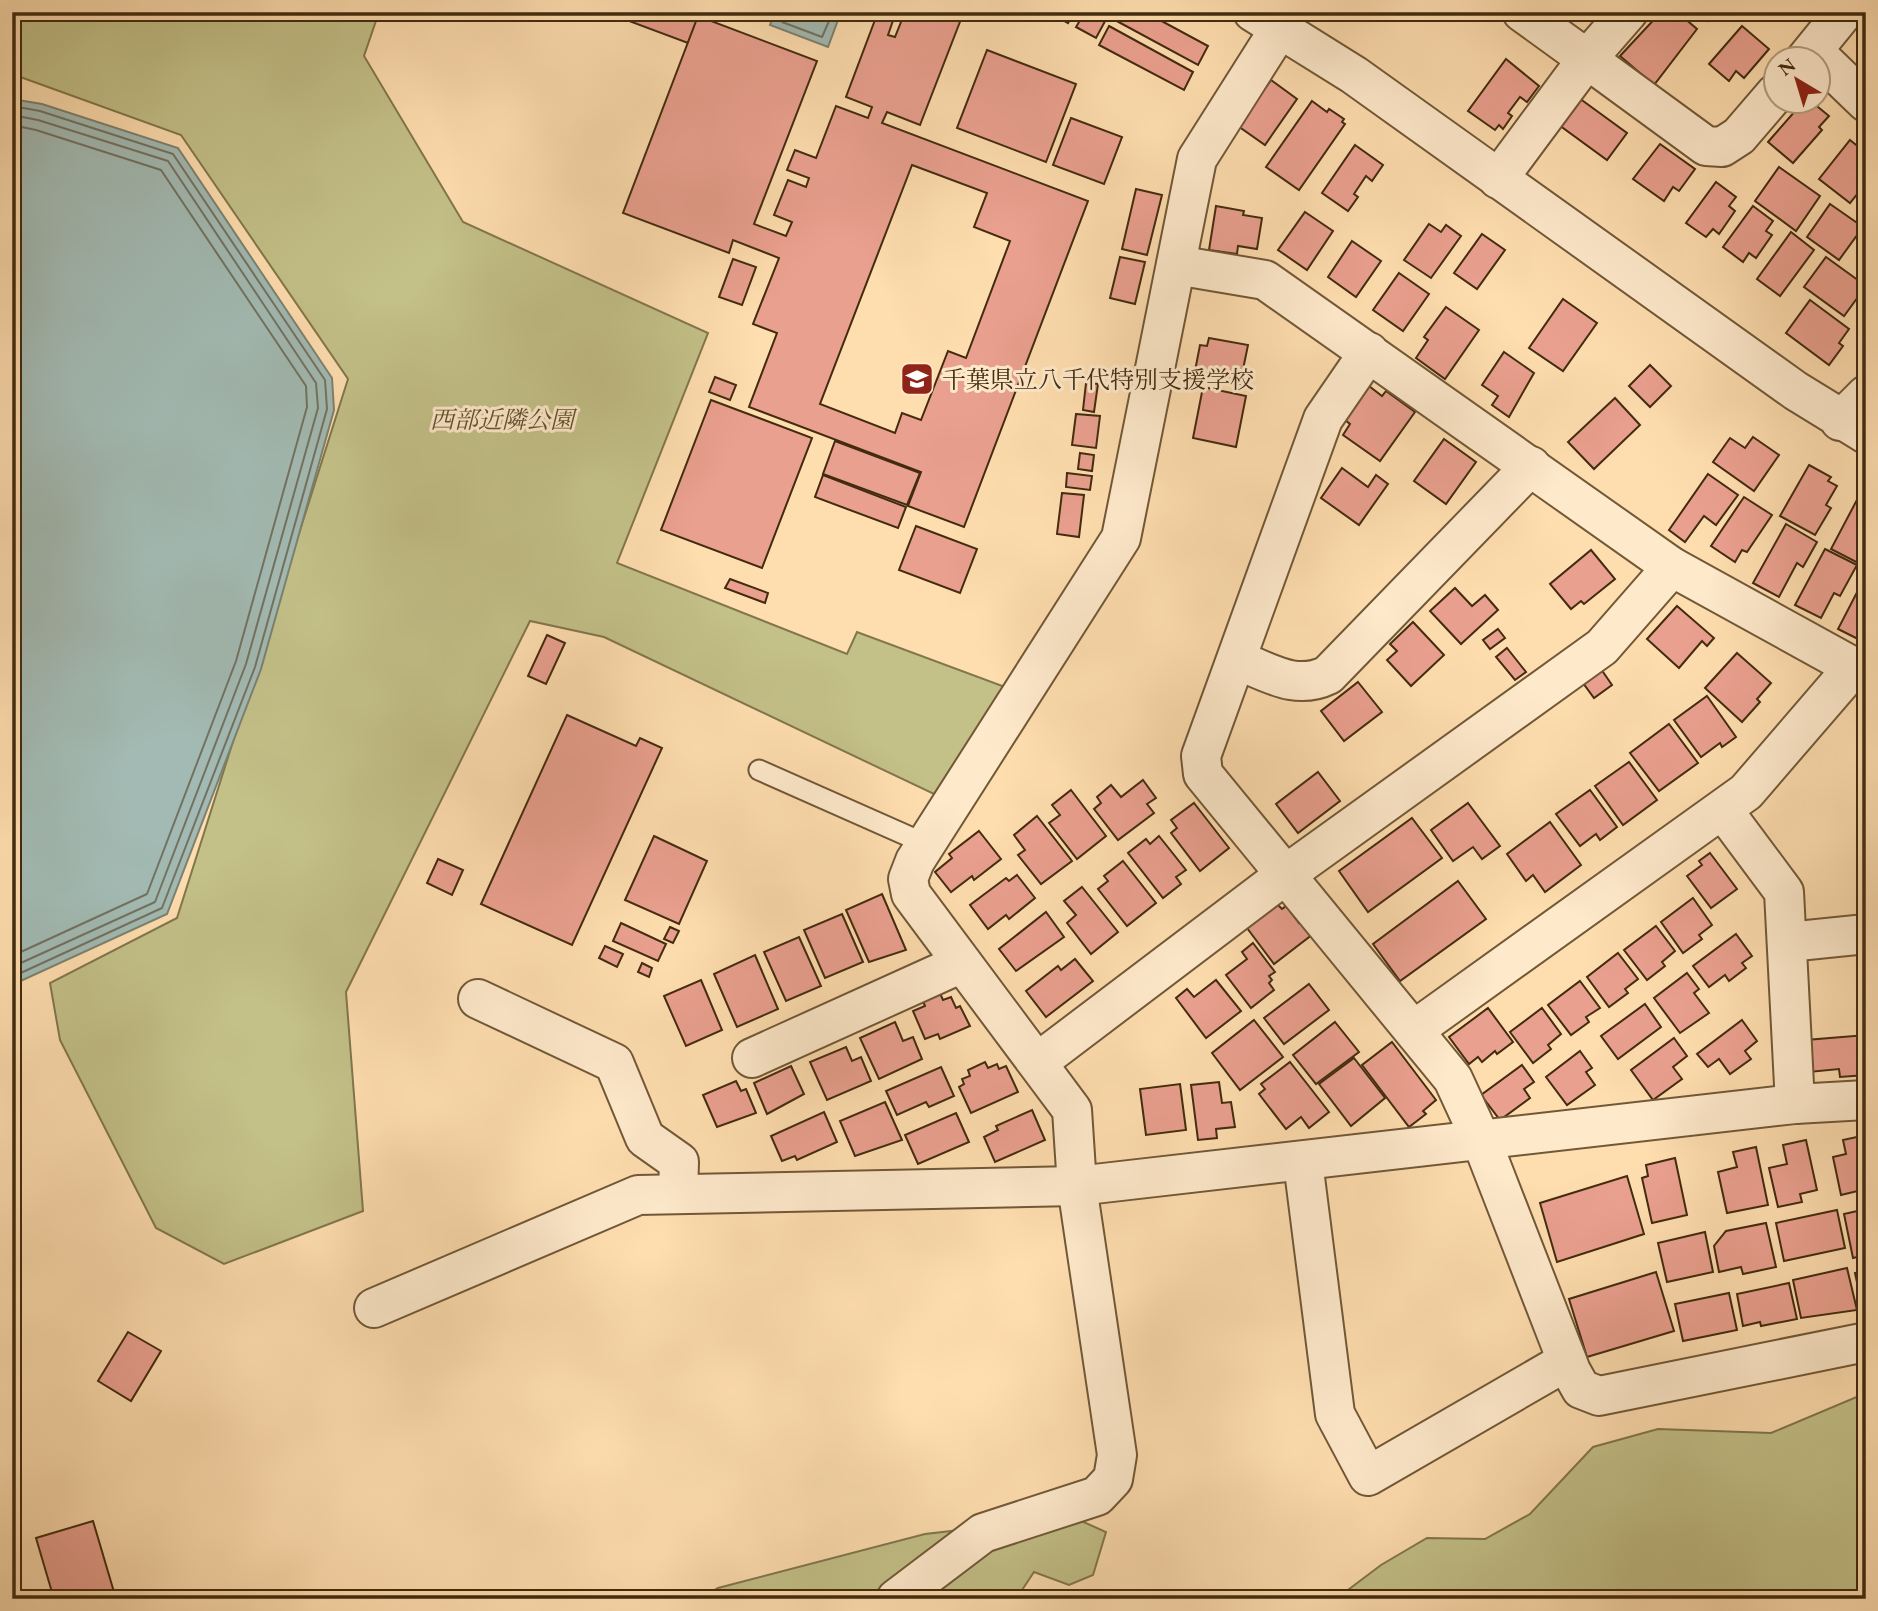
<svg xmlns="http://www.w3.org/2000/svg" width="1878" height="1611" font-family="'EB Garamond','Noto Serif JP',serif">
<rect width="100%" height="100%" fill="#feddaf"/>
<filter id="stains"><feTurbulence type="fractalNoise" baseFrequency=".00286" numOctaves="4"/><feColorMatrix values="0 0 0 0 .2 0 0 0 0 .09 0 0 0 0 .02 0 0 0 .5 -.17"/></filter>
<radialGradient id="worn" r=".72"><stop offset=".6" stop-color="#630" stop-opacity="0"/><stop offset="1" stop-color="#630" stop-opacity=".3"/></radialGradient>
<g fill="#c3c088" stroke="#82764c" stroke-width="2">
<polygon points="12,12 379,12 364,56 463,222 708,333 617,563 847,654 857,632 1005,687 934,794 604,637 530,621 346,992 363,1211 224,1264 156,1228 60,1040 50,983 177,918 348,379 181,135 12,74"/>
<polygon points="1866,1393 1866,1599 1336,1599 1381,1565 1427,1538 1485,1539 1530,1514 1593,1447 1658,1429 1771,1433"/>
<polygon points="1070,1516 1106,1532 1093,1575 1069,1585 1034,1572 1016,1599 909,1599 988,1544"/>
<polygon points="978,1528 885,1599 700,1599 718,1588 925,1534"/>
</g>
<g fill="#a2bab3" stroke="#7c8171" stroke-width="2">
<polygon points="775,12 841,12 828,47 770,25"/>
<polygon points="12,99 42,104 178,148 332,378 334,410 261,669 167,914 12,985"/>
</g>
<g fill="none" stroke-linecap="round" stroke-linejoin="round">
<g stroke="#727261" stroke-width="2">
<polyline points="781,12 782,22 822,37 833,12"/>
<polyline points="12,106 40,111 173,154 325,380 327,409 255,667 162,908 12,977"/>
<polyline points="12,115 38,120 168,161 316,383 318,408 246,664 155,902 12,967"/>
<polyline points="12,125 36,130 161,170 306,386 307,407 236,661 147,894 12,956"/>
</g>
</g>
<g fill="#eaa08f" stroke="#422b0f" stroke-width="2" fill-rule="evenodd">
<polygon points="633,12 700,12 688,43 629,21"/>
<path d="M 878,12 L 896,12 L 888,35 L 895,37 L 905,12 L 963,14 L 920,125 L 887,112 L 882,123 L 1088,201 L 964,527 L 908,506 L 921,472 L 749,407 L 777,333 L 753,324 L 779,258 L 733,240 L 729,253 L 623,213 L 698,16 L 817,61 L 754,224 L 786,236 L 792,222 L 774,215 L 788,180 L 806,187 L 809,178 L 787,170 L 795,150 L 816,158 L 836,106 L 868,118 L 872,107 L 846,97 ZM 912,165 L 987,193 L 974,227 L 1010,241 L 966,358 L 948,351 L 921,420 L 902,413 L 895,433 L 820,404 Z"/>
<polygon points="1049,12 1074,12 1068,23"/>
<polygon points="1085,12 1110,12 1096,38 1076,27"/>
<polygon points="1117,12 1145,12 1208,46 1198,65 1113,19"/>
<polygon points="1661,12 1677,12 1697,29 1654,85 1620,56"/>
<polygon points="1698,12 1716,12 1708,21"/>
<polygon points="1109,26 1193,72 1184,90 1099,45"/>
<polygon points="1742,26 1769,49 1744,78 1736,71 1729,81 1709,64"/>
<polygon points="987,50 1076,84 1046,162 957,128"/>
<polygon points="1506,59 1539,86 1527,102 1520,97 1508,113 1512,116 1503,129 1499,125 1495,130 1468,111"/>
<polygon points="1271,80 1297,99 1265,145 1238,126"/>
<polygon points="1579,98 1627,133 1607,160 1559,125"/>
<polygon points="1312,101 1327,112 1329,109 1344,119 1342,122 1345,124 1299,190 1266,167"/>
<polygon points="1803,102 1812,102 1829,116 1819,127 1822,130 1793,163 1768,142"/>
<polygon points="1071,118 1122,137 1104,184 1053,165"/>
<polygon points="1850,140 1866,153 1866,183 1850,203 1819,179"/>
<polygon points="1660,144 1695,169 1679,191 1673,187 1664,201 1633,179"/>
<polygon points="1355,145 1383,165 1372,181 1366,176 1354,194 1358,197 1348,211 1322,193"/>
<polygon points="1779,167 1820,196 1796,231 1755,201"/>
<polygon points="1716,182 1736,197 1729,206 1735,211 1719,234 1713,229 1706,237 1686,223"/>
<polygon points="1136,189 1162,195 1147,255 1122,249"/>
<polygon points="1830,204 1863,227 1839,260 1807,237"/>
<polygon points="1216,206 1244,211 1243,215 1262,218 1257,249 1238,246 1237,254 1209,250"/>
<polygon points="1753,206 1773,221 1766,231 1772,235 1756,258 1749,253 1743,262 1723,247"/>
<polygon points="1305,212 1333,231 1307,270 1278,250"/>
<polygon points="1429,224 1441,232 1446,225 1461,236 1431,278 1404,260"/>
<polygon points="1791,232 1814,250 1780,296 1757,279"/>
<polygon points="1482,234 1505,250 1477,289 1454,273"/>
<polygon points="1352,241 1381,261 1356,297 1328,277"/>
<polygon points="1120,257 1145,262 1135,304 1110,298"/>
<polygon points="1826,257 1866,286 1844,316 1804,287"/>
<polygon points="733,259 756,267 742,305 719,297"/>
<polygon points="1399,273 1429,294 1403,331 1373,310"/>
<polygon points="1563,299 1597,323 1563,371 1529,348"/>
<polygon points="1810,300 1849,329 1839,343 1843,346 1829,365 1786,333"/>
<polygon points="1446,307 1479,330 1445,379 1416,358 1428,340 1424,337"/>
<polygon points="1209,338 1248,345 1240,384 1194,376 1200,345 1207,346"/>
<polygon points="1504,352 1534,373 1509,417 1492,405 1498,396 1482,385"/>
<polygon points="1650,365 1671,386 1650,407 1629,386"/>
<polygon points="715,377 736,385 730,400 709,392"/>
<polygon points="1086,383 1098,384 1094,412 1083,410"/>
<polygon points="1369,386 1382,396 1386,391 1415,412 1380,461 1343,435 1350,424 1345,420"/>
<polygon points="1203,387 1246,396 1236,447 1193,438"/>
<polygon points="1615,398 1640,425 1594,469 1568,442"/>
<polygon points="711,400 812,438 762,568 661,530"/>
<polygon points="1076,414 1100,416 1096,448 1072,445"/>
<polygon points="1753,437 1779,455 1754,491 1713,462 1730,438 1745,448"/>
<polygon points="1444,439 1476,462 1446,504 1414,481"/>
<polygon points="835,441 920,473 907,505 823,474"/>
<polygon points="1080,453 1094,455 1092,471 1078,469"/>
<polygon points="1809,465 1831,477 1828,481 1837,486 1826,505 1831,508 1815,535 1780,516"/>
<polygon points="1342,468 1368,487 1376,475 1388,484 1359,525 1321,498"/>
<polygon points="1067,473 1092,476 1090,490 1066,487"/>
<polygon points="1708,474 1738,495 1716,525 1704,516 1685,542 1669,530"/>
<polygon points="823,475 906,507 898,528 815,497"/>
<polygon points="1062,493 1084,495 1079,537 1057,534"/>
<polygon points="1859,496 1866,500 1866,559 1862,565 1831,549"/>
<polygon points="1744,497 1772,515 1747,552 1742,550 1735,562 1711,546"/>
<polygon points="1786,524 1817,542 1803,567 1797,563 1779,597 1753,583"/>
<polygon points="916,526 977,549 960,593 899,570"/>
<polygon points="1825,549 1857,565 1840,596 1834,593 1821,618 1795,605"/>
<polygon points="1591,550 1615,579 1584,604 1581,601 1571,609 1550,584"/>
<polygon points="1866,575 1866,637 1864,642 1838,629"/>
<polygon points="730,579 768,593 765,603 725,588"/>
<polygon points="1455,588 1472,606 1485,595 1498,610 1461,644 1430,611"/>
<polygon points="1677,606 1714,638 1707,646 1702,641 1679,668 1647,639"/>
<polygon points="1413,622 1444,655 1411,686 1387,660 1397,651 1390,644"/>
<polygon points="1498,629 1505,638 1490,649 1483,640"/>
<polygon points="547,635 565,643 546,684 528,676"/>
<polygon points="1507,648 1526,672 1515,680 1496,657"/>
<polygon points="1737,653 1771,683 1757,699 1760,702 1742,722 1705,688"/>
<polygon points="1601,669 1612,685 1594,698 1583,683"/>
<polygon points="1358,682 1382,712 1344,741 1321,711"/>
<polygon points="1707,696 1736,737 1722,747 1720,743 1701,757 1674,720"/>
<polygon points="567,715 636,746 640,738 662,748 572,945 481,904"/>
<polygon points="1669,724 1698,763 1659,791 1630,753"/>
<polygon points="1629,762 1657,800 1623,825 1595,786"/>
<polygon points="1318,772 1340,801 1298,833 1276,804"/>
<polygon points="1143,780 1156,798 1147,804 1154,813 1118,840 1094,809 1101,803 1097,797 1111,785 1121,797"/>
<polygon points="1071,790 1106,836 1077,859 1049,823 1060,815 1052,805"/>
<polygon points="1590,790 1617,827 1600,840 1596,834 1580,846 1556,814"/>
<polygon points="1194,803 1229,848 1200,871 1171,833 1177,828 1171,820"/>
<polygon points="1468,803 1500,846 1482,859 1473,847 1453,861 1431,830"/>
<polygon points="1037,816 1072,861 1041,884 1018,855 1025,850 1014,835"/>
<polygon points="1412,818 1442,858 1368,912 1339,871"/>
<polygon points="1550,822 1581,865 1545,892 1533,875 1526,881 1507,854"/>
<polygon points="979,831 1001,859 974,880 972,876 951,892 935,872 952,858 949,854"/>
<polygon points="654,836 707,861 679,924 625,900"/>
<polygon points="1159,836 1186,870 1176,877 1181,884 1163,898 1128,853 1146,839 1150,844"/>
<polygon points="1710,853 1737,889 1711,908 1687,876 1702,865 1699,861"/>
<polygon points="438,859 463,870 452,895 427,883"/>
<polygon points="1123,861 1156,903 1127,926 1098,889 1108,881 1104,876"/>
<polygon points="1017,875 1035,898 1009,919 1006,915 988,929 970,905 1006,878 1009,881"/>
<polygon points="1458,881 1486,919 1400,981 1373,944"/>
<polygon points="1082,887 1118,932 1091,954 1067,923 1076,915 1064,901"/>
<polygon points="882,894 906,950 869,962 846,910"/>
<polygon points="1693,898 1712,925 1699,935 1702,939 1683,953 1661,922"/>
<polygon points="1278,905 1282,909 1286,906 1299,923 1302,920 1313,934 1274,964 1247,928"/>
<polygon points="1046,912 1064,937 1016,971 999,949"/>
<polygon points="842,914 863,962 825,978 804,930"/>
<polygon points="621,923 666,944 658,961 613,941"/>
<polygon points="1656,926 1675,951 1662,962 1665,966 1647,980 1624,950"/>
<polygon points="670,927 679,931 673,943 664,939"/>
<polygon points="1736,934 1752,956 1742,963 1746,968 1729,981 1725,975 1709,987 1693,966"/>
<polygon points="799,937 821,986 786,1001 764,952"/>
<polygon points="1253,943 1275,972 1269,976 1272,980 1269,983 1274,990 1251,1008 1226,975 1247,959 1242,952"/>
<polygon points="605,946 623,954 617,967 599,958"/>
<polygon points="1618,953 1638,979 1625,989 1628,993 1609,1007 1587,977"/>
<polygon points="755,955 778,1009 737,1027 714,974"/>
<polygon points="1075,959 1093,981 1046,1017 1026,991 1058,966 1061,970"/>
<polygon points="642,963 652,968 649,977 638,972"/>
<polygon points="1687,973 1699,989 1694,993 1709,1013 1680,1033 1654,998"/>
<polygon points="701,980 722,1030 686,1046 664,996"/>
<polygon points="1216,980 1241,1011 1206,1038 1176,998 1187,989 1194,997"/>
<polygon points="1580,981 1600,1008 1586,1017 1589,1022 1571,1035 1548,1005"/>
<polygon points="1309,984 1329,1010 1284,1044 1264,1018"/>
<polygon points="939,991 943,1000 951,997 956,1008 960,1006 970,1026 940,1039 938,1034 925,1039 913,1011 925,1006 922,999"/>
<polygon points="1645,1004 1661,1027 1618,1059 1601,1036"/>
<polygon points="1488,1008 1513,1042 1497,1054 1495,1051 1482,1062 1478,1057 1469,1064 1449,1037"/>
<polygon points="1542,1008 1561,1034 1548,1045 1551,1049 1533,1063 1510,1032"/>
<polygon points="1254,1020 1283,1057 1240,1090 1212,1053"/>
<polygon points="1742,1020 1757,1041 1745,1051 1751,1059 1730,1074 1719,1059 1708,1067 1697,1054"/>
<polygon points="895,1022 903,1041 913,1037 922,1059 879,1079 860,1038"/>
<polygon points="1335,1022 1359,1052 1316,1084 1293,1055"/>
<polygon points="1866,1035 1866,1075 1840,1077 1839,1069 1809,1072 1806,1040"/>
<polygon points="1674,1038 1687,1056 1673,1067 1682,1079 1653,1100 1631,1070"/>
<polygon points="1392,1042 1436,1100 1423,1111 1426,1114 1409,1127 1362,1065"/>
<polygon points="846,1047 852,1061 861,1057 871,1081 827,1100 810,1062"/>
<polygon points="1580,1051 1592,1068 1586,1072 1595,1085 1567,1105 1546,1077"/>
<polygon points="1354,1058 1385,1098 1351,1126 1319,1084"/>
<polygon points="985,1062 988,1068 997,1064 999,1069 1006,1066 1018,1092 971,1113 959,1087 964,1084 962,1079 970,1076 968,1070"/>
<polygon points="1290,1062 1329,1112 1309,1128 1301,1117 1286,1129 1259,1094 1265,1089 1261,1084"/>
<polygon points="1522,1065 1534,1082 1524,1089 1530,1098 1500,1120 1481,1095"/>
<polygon points="791,1066 804,1094 767,1114 754,1083"/>
<polygon points="941,1067 954,1096 929,1107 926,1102 897,1115 886,1091"/>
<polygon points="736,1081 741,1091 746,1089 756,1113 717,1127 703,1095"/>
<polygon points="1219,1082 1222,1103 1231,1102 1235,1127 1216,1129 1217,1138 1198,1140 1191,1085"/>
<polygon points="1180,1084 1186,1130 1146,1135 1140,1089"/>
<polygon points="885,1102 902,1140 855,1156 840,1121"/>
<polygon points="1032,1110 1045,1140 995,1162 984,1137 998,1130 996,1126"/>
<polygon points="824,1112 837,1142 797,1160 795,1156 782,1161 771,1136"/>
<polygon points="956,1113 969,1142 918,1164 905,1135"/>
<polygon points="1866,1135 1866,1189 1841,1195 1833,1157 1846,1154 1843,1140"/>
<polygon points="1806,1140 1817,1190 1800,1194 1802,1202 1778,1207 1769,1168 1787,1164 1783,1145"/>
<polygon points="1756,1147 1768,1205 1727,1213 1718,1172 1737,1167 1733,1152"/>
<polygon points="1675,1158 1687,1215 1652,1223 1642,1178 1648,1176 1646,1165"/>
<polygon points="1627,1176 1644,1234 1557,1262 1540,1203"/>
<polygon points="1866,1209 1866,1255 1853,1258 1844,1214"/>
<polygon points="1837,1210 1845,1248 1784,1261 1776,1223"/>
<polygon points="1766,1223 1776,1267 1743,1274 1741,1267 1719,1272 1714,1246 1726,1231"/>
<polygon points="1705,1232 1713,1272 1667,1282 1658,1243"/>
<polygon points="1847,1268 1857,1310 1801,1318 1793,1280"/>
<polygon points="1866,1271 1866,1319 1865,1319 1855,1273"/>
<polygon points="1656,1272 1674,1331 1587,1357 1569,1299"/>
<polygon points="1789,1283 1797,1319 1761,1326 1760,1322 1743,1326 1737,1294"/>
<polygon points="1729,1293 1737,1330 1683,1341 1675,1304"/>
<polygon points="128,1332 161,1351 131,1401 98,1381"/>
<polygon points="93,1521 114,1592 99,1599 54,1599 36,1538"/>
</g>
<g fill="none" stroke-linecap="round" stroke-linejoin="round">
<defs>
<polyline id="service" points="759,770 926,844"/>
<g id="minor">
<polyline points="1628,12 1587,59 1706,146 1722,147 1739,136 1776,93"/>
<polyline points="1813,51 1866,102"/>
<polyline points="1805,60 1844,12"/>
<polyline points="1498,179 1587,59 1522,12"/>
<polyline points="1176,265 1265,280 1672,567 1866,674"/>
<polyline points="1369,352 1323,419 1201,756 1203,774 1453,1079 1482,1142 1571,1371 1581,1389 1599,1396 1866,1342"/>
<polyline points="1840,421 1866,395"/>
<path d="M 1237,660 C 1269,672 1295,691 1328,675 L 1531,466"/>
<polyline points="1723,810 1784,892 1795,1104"/>
<polyline points="1788,942 1866,934"/>
<polyline points="478,999 614,1063 645,1138 679,1162 678,1194"/>
<polyline points="1414,1030 1746,792 1852,669"/>
<polyline points="752,1058 962,963"/>
<polyline points="1038,1062 1285,875 1602,647 1672,567"/>
<polyline points="1303,1162 1335,1414 1368,1476 1567,1361"/>
<polyline points="374,1308 638,1195 1077,1186 1795,1104 1866,1100"/>
<polyline points="896,1599 983,1533 1097,1496 1113,1479 1117,1455 1077,1186 1072,1110 911,894 908,879 915,861 1121,538 1197,159 1280,28"/>
</g>
<polyline id="tertiary" points="1253,12 1354,75 1796,391 1866,434"/>
</defs>
<use href="#service" stroke="#715837" stroke-width="23"/>
<use href="#minor" stroke="#715837" stroke-width="42"/>
<use href="#tertiary" stroke="#715837" stroke-width="42"/>
<use href="#service" stroke="#fee9cb" stroke-width="19"/>
<use href="#minor" stroke="#fee9cb" stroke-width="38"/>
<use href="#tertiary" stroke="#fee9cb" stroke-width="38"/>
</g>
<defs>
<symbol id="school-square" viewBox="-11 -11 22 22"><rect x="-9" y="-9" width="18" height="18" rx="4" fill="#8f2418" stroke="#fee9cb"/><path d="M0-5L7-2L0 1L-7-2ZM-4 1L0 2.5L4 1V4Q0 6-4 4Z" fill="#fff"/></symbol>
</defs>
<g fill-rule="evenodd">
<use href="#school-square" x="898" y="360" width="38" height="38"/>
</g>
<g text-anchor="middle" dominant-baseline="central" stroke-width="6" stroke-linejoin="round" paint-order="stroke">
<g font-size="24" fill="#422b0f" stroke="#fee9cb" text-anchor="start">
<text x="942" y="379">千葉県立八千代特別支援学校</text>
</g>
<g font-size="24" font-style="italic" fill="#62502d" stroke="#fee9cb">
<text x="502" y="419">西部近隣公園</text>
</g>
</g>
<rect width="1878" height="1611" fill="none" stroke="#feddaf" stroke-width="42"/>
<rect x="14" y="14" width="1850" height="1583" fill="none" stroke="#422b0f" stroke-width="3.5"/>
<rect x="21" y="21" width="1836" height="1569" fill="none" stroke="#422b0f" stroke-width="2"/>
<g transform="translate(1797 80) rotate(322)"><circle r="33" fill="#fee9cb" stroke="#b39d80" stroke-width="2"/>
<path d="M0-5L12 26L0 18L-12 26Z" fill="#8f2418"/>
<text y="-10" font-size="19" font-weight="bold" text-anchor="middle" fill="#422b0f">N</text>
</g>
<rect width="100%" height="100%" filter="url(#stains)"/>
<rect width="100%" height="100%" fill="url(#worn)"/>
</svg>
